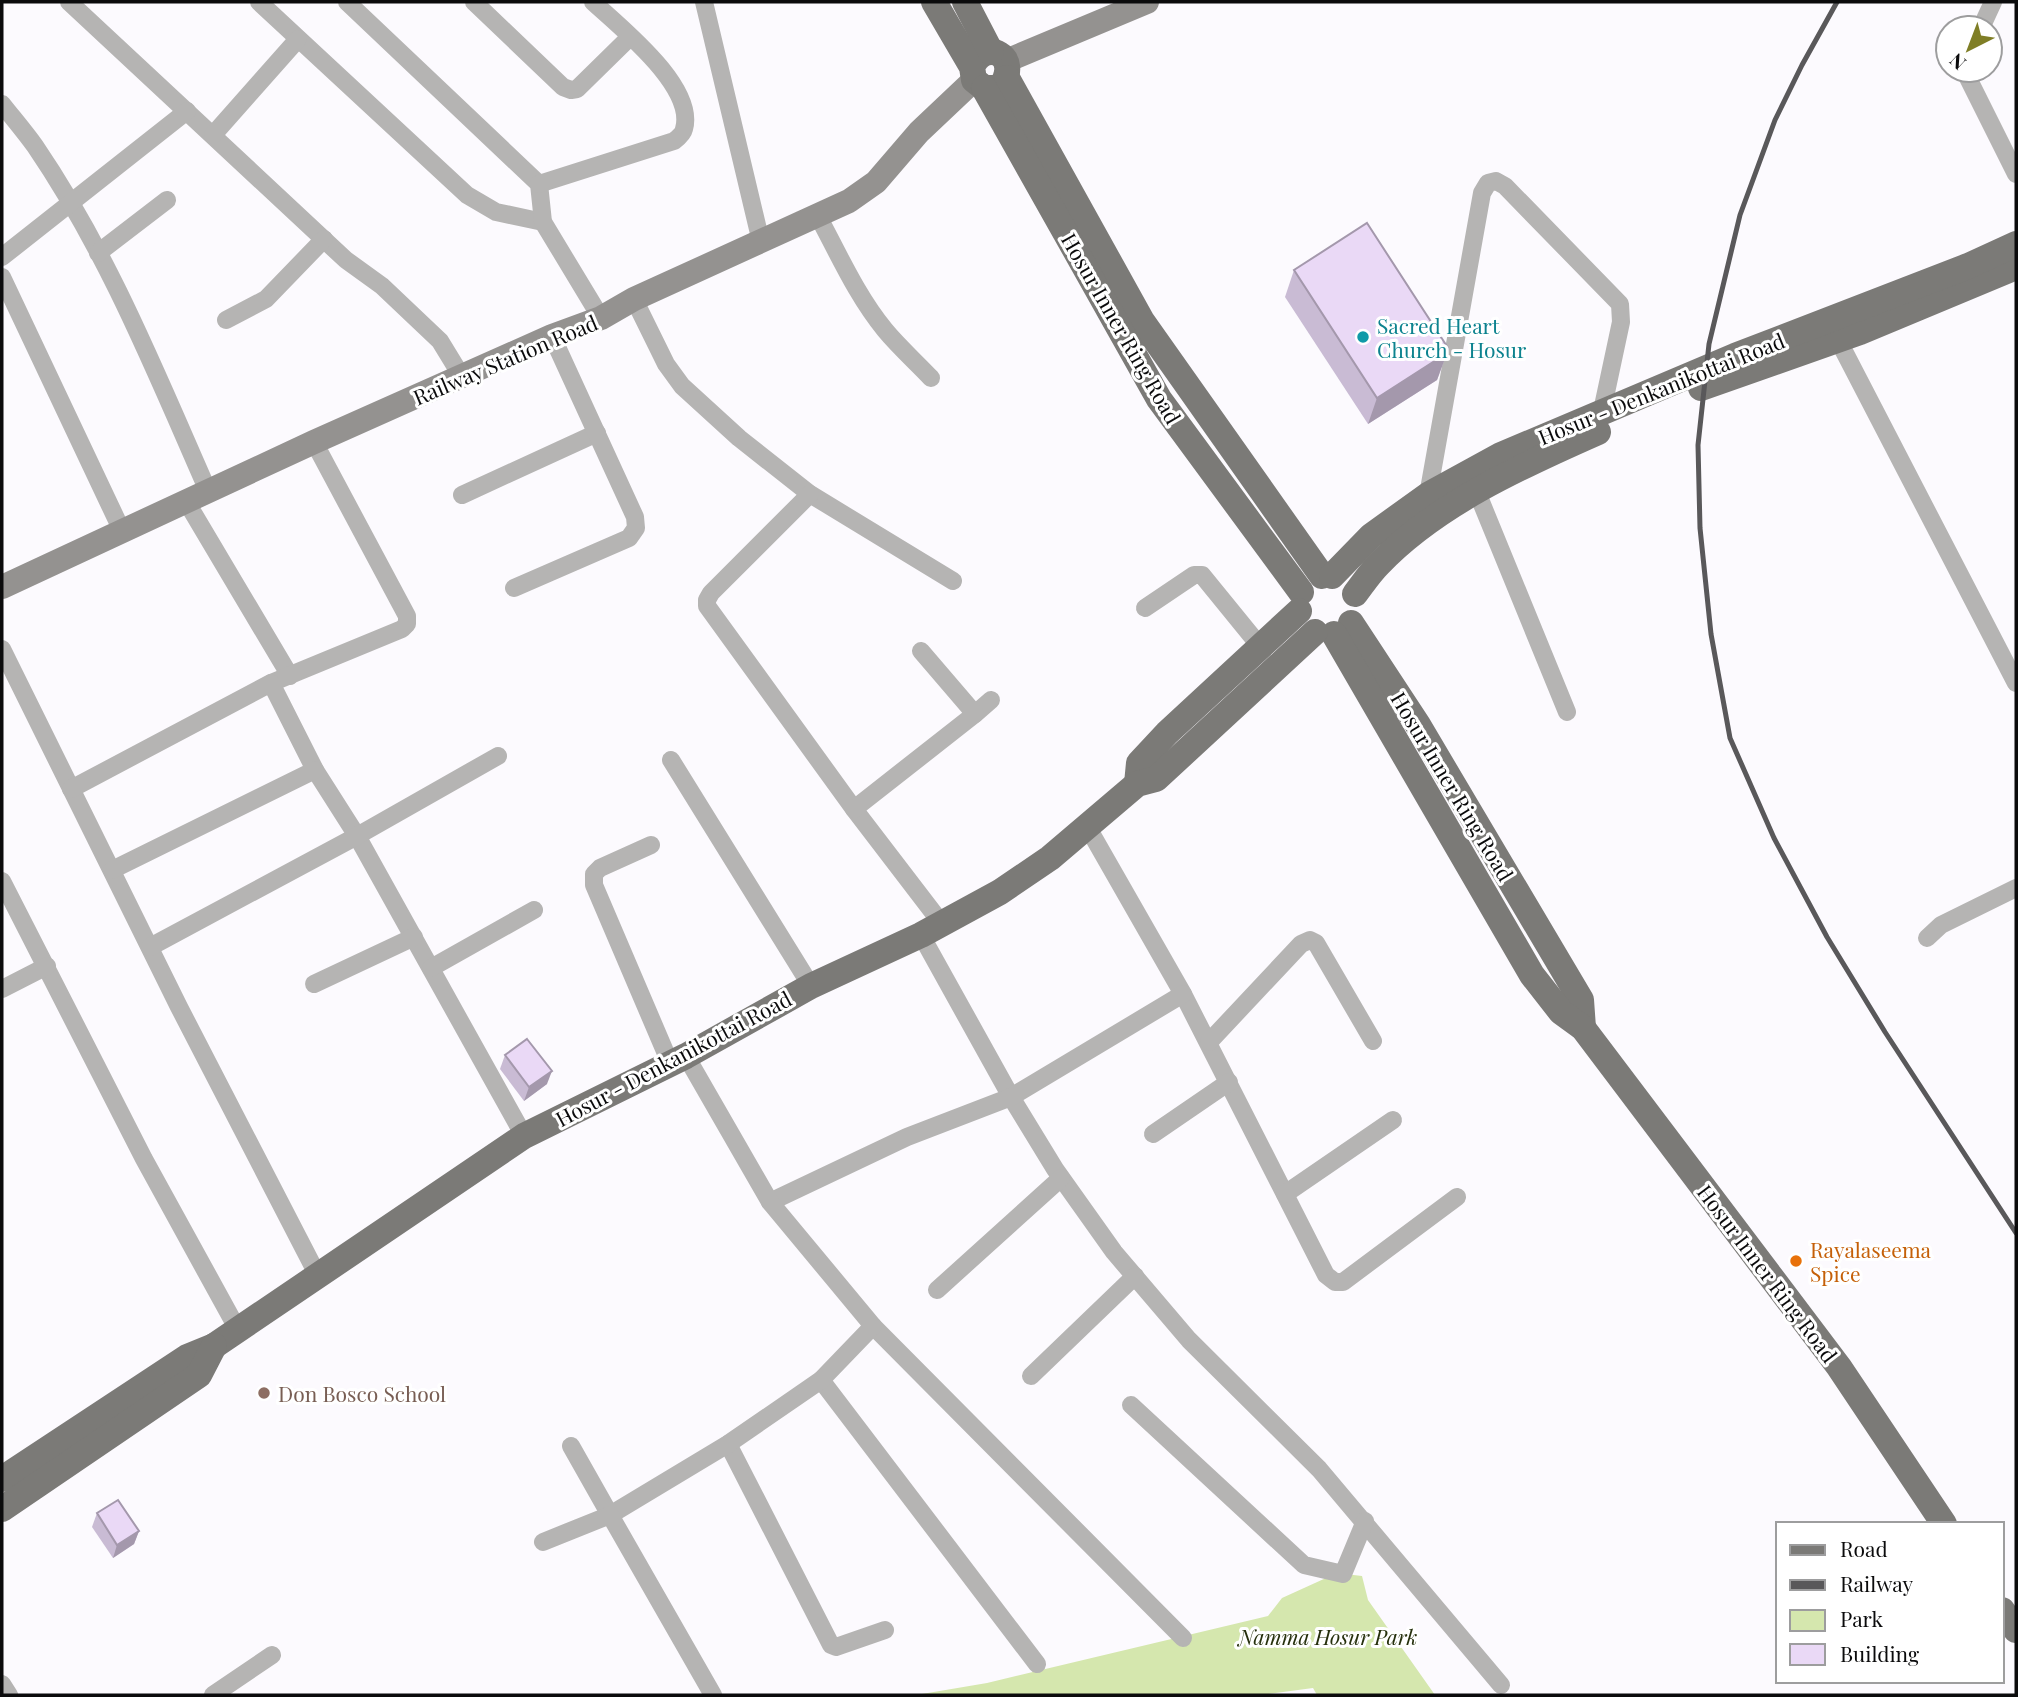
<svg xmlns="http://www.w3.org/2000/svg" width="2018" height="1697" font-family="'Playfair Display',serif">
<rect width="100%" height="100%" fill="#fcfafe"/>
<polygon fill="#d5e7ae" points="1337,1573 1362,1576 1368,1600 1435,1695 1317,1695 1313,1688 1261,1695 916,1695 987,1683 1268,1616 1282,1598"/>
<g fill="none" stroke-linecap="round" stroke-linejoin="round">
<g stroke="#b5b4b3" stroke-width="18">
<polyline points="69,2 346,260 382,286 440,341 462,377"/>
<polyline points="259,2 467,195 496,212 543,222"/>
<polyline points="347,2 539,184 543,222 601,318"/>
<polyline points="474,2 563,87 571,90 577,89 630,37"/>
<polyline points="704,2 761,242"/>
<polyline points="1981,28 1993,2"/>
<polyline points="1964,70 2016,174"/>
<path d="M 2,104 C 13,118 25,132 35,146 C 108,253 156,373 208,491"/>
<polyline points="213,135 298,39"/>
<path d="M 539,184 L 674,141 C 678,138 683,134 684,129 C 696,87 621,28 593,2"/>
<path d="M 818,216 C 839,255 857,296 885,330 C 899,347 916,362 931,378"/>
<polyline points="98,253 167,200"/>
<polyline points="2,257 187,111"/>
<polyline points="2,277 122,531"/>
<polyline points="634,299 666,364 682,386 739,438 810,494 953,581"/>
<polyline points="226,320 266,299 324,239"/>
<polyline points="1834,332 2016,683"/>
<polyline points="1477,492 1567,712"/>
<polyline points="810,494 711,593 707,600 707,606 854,809 942,924"/>
<polyline points="462,495 597,433"/>
<polyline points="1428,495 1482,193 1488,183 1496,181 1505,186 1620,304 1621,322 1602,411"/>
<polyline points="186,501 290,676"/>
<polyline points="514,588 629,538 636,528 635,517 552,336"/>
<polyline points="1145,608 1194,575 1202,575 1259,645"/>
<polyline points="2,649 179,1007 318,1276"/>
<polyline points="271,683 402,629 407,624 407,616 314,442"/>
<polyline points="975,714 991,700"/>
<polyline points="671,760 811,986"/>
<polyline points="71,789 271,683 315,770 357,836 524,1136"/>
<polyline points="854,809 975,714 921,651"/>
<polyline points="1087,826 1183,994 1326,1275 1335,1282 1343,1282 1457,1197"/>
<polyline points="651,845 600,868 594,874 594,885 670,1063"/>
<polyline points="112,870 315,770"/>
<polyline points="2,881 144,1159 238,1330"/>
<polyline points="921,935 1011,1097 1055,1169 1114,1252 1189,1340 1319,1469 1501,1685"/>
<polyline points="1927,938 1941,925 2016,888"/>
<polyline points="150,947 357,836 498,756"/>
<polyline points="431,968 534,910"/>
<polyline points="314,984 414,937"/>
<polyline points="2,989 47,966"/>
<polyline points="1209,1042 1301,944 1310,940 1316,943 1373,1041"/>
<polyline points="1153,1134 1229,1082"/>
<polyline points="1285,1194 1393,1120"/>
<polyline points="770,1202 907,1137 1011,1097 1183,994"/>
<polyline points="937,1290 1061,1178"/>
<polyline points="873,1326 1183,1638"/>
<polyline points="1031,1376 1135,1276"/>
<polyline points="821,1380 1037,1664"/>
<polyline points="1131,1405 1304,1565 1343,1574 1365,1521"/>
<polyline points="728,1444 831,1645 836,1647 885,1630"/>
<polyline points="571,1446 610,1515 728,1444 821,1380 873,1326 770,1202 686,1056"/>
<polyline points="543,1542 610,1515 713,1695"/>
<polyline points="2,1684 9,1695"/>
<polyline points="213,1695 272,1655"/>
</g>
<g stroke="#949290" stroke-width="24">
<polyline points="1006,61 1147,2"/>
<polyline points="2,587 314,442 552,336 601,318 634,299 849,201 876,182 919,132 974,80"/>
</g>
<g stroke="#7b7a77" stroke-width="26">
<path d="M 934,2 L 972,67 L 974,80 L 984,88 L 1000,88 C 1023,56 985,37 972,67"/>
<polyline points="965,2 991,52"/>
<polyline points="1007,78 1142,321 1322,576"/>
<polyline points="984,88 1159,399 1301,592"/>
<polyline points="1701,388 1860,332 2016,267"/>
<polyline points="1332,576 1371,536 1428,495 1501,455 1735,356 1968,266 2016,244"/>
<path d="M 1355,594 C 1362,585 1370,573 1378,565 C 1436,504 1523,465 1598,432"/>
<polyline points="1351,623 1418,725 1581,1000 1583,1028"/>
<polyline points="1334,634 1532,975 1561,1012 1583,1028 1839,1367 1944,1524"/>
<polyline points="1137,784 1139,763 1167,733 1299,611"/>
<polyline points="2,1479 187,1357 214,1346 524,1136 686,1056 811,986 921,935 1000,892 1050,858 1137,784 1156,779 1315,632"/>
<polyline points="2,1509 199,1375 214,1346"/>
<polyline points="2002,1610 2016,1630"/>
</g>
<polyline stroke="#59585a" stroke-width="5" points="1837,2 1802,65 1775,120 1740,215 1709,344 1698,445 1700,528 1711,634 1730,738 1774,838 1827,937 1885,1032 2016,1233"/>
</g>
<g fill="#c9bbd4">
<polygon points="1294,270 1447,353 1437,380 1368,424 1285,297"/>
<polygon points="505,1055 547,1084 524,1101 500,1069"/>
<polygon points="97,1513 139,1531 134,1544 113,1558 92,1527"/>
</g>
<g fill="#a498ac">
<polygon points="1447,353 1437,380 1368,424 1377,398"/>
<polygon points="552,1071 547,1084 524,1101 529,1087"/>
<polygon points="139,1531 134,1544 113,1558 117,1545"/>
</g>
<g fill="#ead9f6" stroke="#a498ac" stroke-width="2">
<polygon points="1367,223 1448,348 1447,353 1377,398 1294,270"/>
<polygon points="527,1039 552,1071 529,1087 505,1055"/>
<polygon points="118,1500 139,1531 117,1545 97,1513"/>
</g>
<circle fill="#0f9aa8" stroke="#fff" stroke-width="2.5" cx="1363" cy="337" r="7"/>
<circle fill="#e8710a" stroke="#fff" stroke-width="2.5" cx="1796" cy="1261" r="7"/>
<circle fill="#8d6e63" stroke="#fff" stroke-width="2.5" cx="264" cy="1393" r="7"/>
<g text-anchor="middle" dominant-baseline="central" stroke-width="6" stroke-linejoin="round" paint-order="stroke">
<g font-size="21" fill="#0d838f" stroke="#fff" text-anchor="start">
<text x="1377" y="325">Sacred Heart<tspan x="1377" dy="24">Church - Hosur</tspan></text>
</g>
<g font-size="21" fill="#0b0b0c" stroke="#fff">
<text transform="translate(1122 328) rotate(60)">Hosur Inner Ring Road</text>
<text transform="translate(505 359) rotate(-23)">Railway Station Road</text>
<text transform="translate(1661 388) rotate(-22)">Hosur - Denkanikottai Road</text>
<text transform="translate(1453 786) rotate(59)">Hosur Inner Ring Road</text>
<text transform="translate(673 1058) rotate(-28)">Hosur - Denkanikottai Road</text>
<text transform="translate(1768 1273) rotate(53)">Hosur Inner Ring Road</text>
</g>
<g font-size="21" fill="#c56008" stroke="#fff" text-anchor="start">
<text x="1810" y="1249">Rayalaseema<tspan x="1810" dy="24">Spice</tspan></text>
</g>
<g font-size="21" fill="#785e54" stroke="#fff" text-anchor="start">
<text x="278" y="1393">Don Bosco School</text>
</g>
<g font-size="21" font-style="italic" fill="#26300d" stroke="#fff">
<text x="1328" y="1636">Namma Hosur Park</text>
</g>
</g>
<rect width="2018" height="1697" fill="none" stroke="#0b0b0c" stroke-width="7"/>
<rect x="1776" y="1522" width="228" height="161" fill="#ffffff" stroke="#9d9d9e" stroke-width="2"/>
<rect x="1790" y="1545" width="35" height="10" fill="#7b7a77" stroke="#9d9d9e" stroke-width="2"/>
<text x="1840" y="1557" font-size="21" fill="#0b0b0c">Road</text>
<rect x="1790" y="1580" width="35" height="10" fill="#59585a" stroke="#9d9d9e" stroke-width="2"/>
<text x="1840" y="1592" font-size="21" fill="#0b0b0c">Railway</text>
<rect x="1790" y="1610" width="35" height="21" fill="#d5e7ae" stroke="#9d9d9e" stroke-width="2"/>
<text x="1840" y="1627" font-size="21" fill="#0b0b0c">Park</text>
<rect x="1790" y="1644" width="35" height="21" fill="#ead9f6" stroke="#9d9d9e" stroke-width="2"/>
<text x="1840" y="1662" font-size="21" fill="#0b0b0c">Building</text>
<g transform="translate(1969 49) rotate(222)"><circle r="33" fill="#ffffff" stroke="#9d9d9e" stroke-width="2"/>
<path d="M0-5L12 26L0 18L-12 26Z" fill="#7f7e26"/>
<text y="-10" font-size="19" font-weight="bold" text-anchor="middle" fill="#0b0b0c">N</text>
</g>
</svg>
